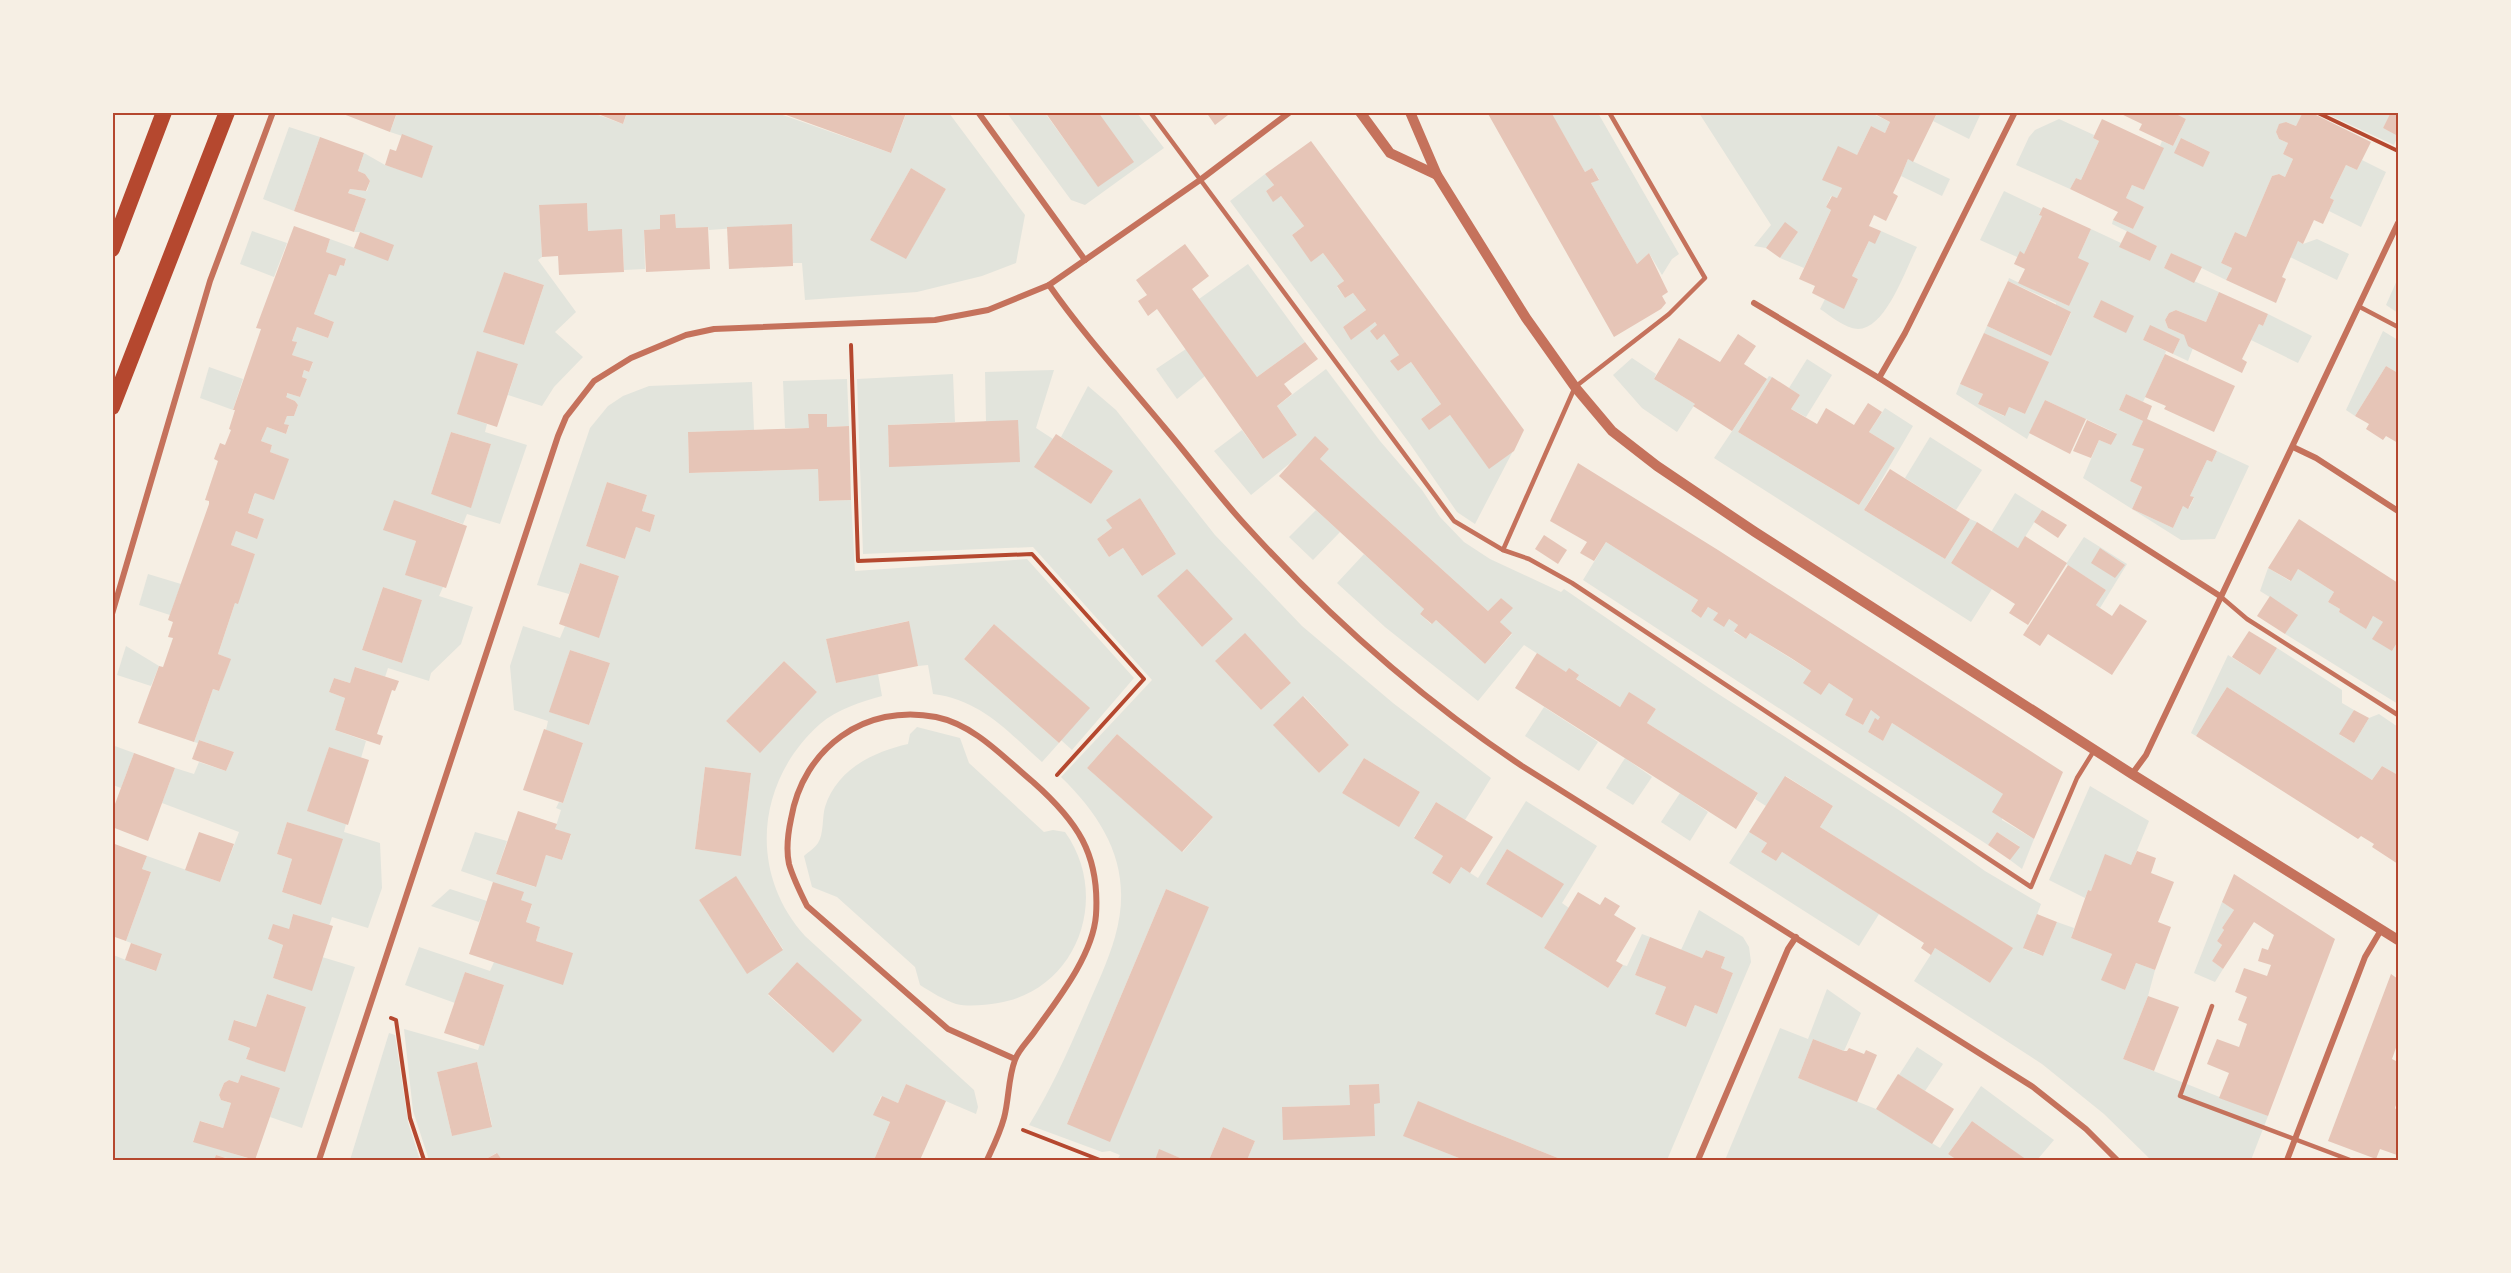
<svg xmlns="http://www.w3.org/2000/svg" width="2511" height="1273" font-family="Poppins,sans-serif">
<rect width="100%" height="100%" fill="#f6efe4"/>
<g fill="#e2e4dc" fill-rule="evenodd">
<path d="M 397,113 L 593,113 L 623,124 L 627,113 L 777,113 L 891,153 L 906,114 L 903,113 L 949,113 L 1025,215 L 1016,263 L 982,276 L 917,292 L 805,300 L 802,263 L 793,263 L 791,224 L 709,230 L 708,227 L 676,228 L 675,214 L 660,215 L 660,229 L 644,230 L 645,269 L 624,270 L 622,230 L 588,231 L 587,203 L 539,206 L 542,257 L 538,260 L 576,312 L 555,332 L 583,357 L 554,387 L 542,406 L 508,395 L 518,364 L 457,413 L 487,424 L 485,432 L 527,445 L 500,524 L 467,514 L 463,524 L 394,501 L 384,529 L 416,541 L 406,575 L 443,587 L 439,596 L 473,607 L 461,644 L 431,673 L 429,681 L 388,668 L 385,677 L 356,667 L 350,683 L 334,678 L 329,692 L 345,698 L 335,730 L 366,741 L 361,758 L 329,747 L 308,811 L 346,824 L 344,832 L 380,843 L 382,888 L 368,928 L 332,917 L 329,926 L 293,914 L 289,929 L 268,939 L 283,945 L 273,978 L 311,990 L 322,957 L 355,967 L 302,1128 L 270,1117 L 280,1088 L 241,1075 L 238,1083 L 229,1080 L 224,1083 L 219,1095 L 221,1100 L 231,1103 L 223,1128 L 201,1121 L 193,1141 L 247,1158 L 246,1160 L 234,1160 L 216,1155 L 214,1160 L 113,1160 L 113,955 L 155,971 L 162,955 L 126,941 L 151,872 L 142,869 L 147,856 L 220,882 L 239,832 L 162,803 L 175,768 L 194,774 L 199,762 L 226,771 L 234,752 L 199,740 L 198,743 L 194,742 L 213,689 L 219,691 L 230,659 L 218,654 L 235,603 L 255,554 L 231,545 L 236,531 L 257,538 L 264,519 L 248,513 L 255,493 L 288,459 L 270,452 L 272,445 L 261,441 L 267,427 L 286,434 L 289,426 L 284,424 L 287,416 L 294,416 L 298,405 L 295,401 L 286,397 L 287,393 L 300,397 L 307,379 L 302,377 L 304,370 L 309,372 L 313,363 L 292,355 L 296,342 L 292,341 L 297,327 L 328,338 L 334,322 L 314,314 L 329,274 L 340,265 L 344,266 L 346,260 L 326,252 L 330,239 L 388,260 L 360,232 L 354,232 L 366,199 L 348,193 L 350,189 L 367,191 L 370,181 L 365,174 L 358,171 L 364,153 L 385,165 L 422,177 L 433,146 L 390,132 ZM 911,168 L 946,189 L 906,258 L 870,240 ZM 504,272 L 544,285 L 524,345 L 484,332 ZM 451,432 L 491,444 L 471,507 L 431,494 ZM 383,587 L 422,600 L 402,663 L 362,650 ZM 287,822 L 342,840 L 321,905 L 282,892 L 292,859 L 277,854 ZM 267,994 L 306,1007 L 285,1071 L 246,1059 L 250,1048 L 228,1040 L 235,1020 L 256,1027 Z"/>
<polygon points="1007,113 1045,113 1098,186 1133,162 1098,113 1137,113 1164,148 1085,205 1071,200"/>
<polygon points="1551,113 1598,113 1679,254 1672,259 1662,275 1649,253 1637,264 1591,183 1599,179 1592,168 1585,172"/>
<polygon points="1699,113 1871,113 1890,122 1885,133 1871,126 1857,155 1823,179 1842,188 1837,198 1831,196 1826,207 1831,210 1804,268 1780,258 1798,232 1766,248 1754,246 1771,225"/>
<polygon points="1935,113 1981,113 1969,139 1933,121 1937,114"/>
<path d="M 2172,113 L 2303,113 L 2296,126 L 2286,122 L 2279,125 L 2276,132 L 2279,139 L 2288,143 L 2283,154 L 2293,159 L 2285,177 L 2279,174 L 2272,176 L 2246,237 L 2235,232 L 2221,263 L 2232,268 L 2226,280 L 2171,253 L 2164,268 L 2219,292 L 2206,322 L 2176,310 L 2169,313 L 2165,320 L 2168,328 L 2184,335 L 2193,348 L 2188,361 L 2173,354 L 2180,339 L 2150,326 L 2143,340 L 2166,351 L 2165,354 L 2143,402 L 2126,394 L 2119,410 L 2143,421 L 2133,444 L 2144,449 L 2130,481 L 2142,487 L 2132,509 L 2173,528 L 2183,506 L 2189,508 L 2194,498 L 2190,496 L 2207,460 L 2212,462 L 2217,451 L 2249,466 L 2215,539 L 2181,540 L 2083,478 L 2099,440 L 2111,445 L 2116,433 L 2045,400 L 2027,439 L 1956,394 L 1960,384 L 1983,394 L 1978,404 L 2004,416 L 2009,407 L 2025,414 L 2048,362 L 1984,333 L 1987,326 L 2051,356 L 2071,313 L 2056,305 L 2056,303 L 2008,281 L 2009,278 L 2069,306 L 2078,258 L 2091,229 L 2121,243 L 2120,247 L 2150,261 L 2157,246 L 2112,224 L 2113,220 L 2133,229 L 2144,207 L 2126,198 L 2132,185 L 2144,190 L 2163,148 L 2160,146 L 2162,141 L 2173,146 L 2186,119 ZM 2181,138 L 2210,152 L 2203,166 ZM 2101,300 L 2126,332 L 2093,317 Z"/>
<polygon points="2325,113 2391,113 2383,128 2398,135 2394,145"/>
<polygon points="2059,119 2094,135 2093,138 2099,141 2081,180 2076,178 2070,189 2016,165 2029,137 2035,130"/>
<polygon points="289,127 320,137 294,211 263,199"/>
<polygon points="1908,159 1950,179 1942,196 1901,176"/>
<polygon points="2362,160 2386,172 2361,227 2329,211 2334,200 2330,198 2346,165 2357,170"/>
<polygon points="1265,174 1274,185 1266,191 1273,201 1281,196 1304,226 1292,235 1311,261 1323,253 1344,281 1337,287 1345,298 1353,293 1366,310 1343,327 1351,339 1375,322 1377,325 1377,339 1384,334 1399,355 1391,361 1398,371 1411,362 1441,404 1421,419 1429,429 1450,415 1489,468 1513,451 1475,524 1457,512 1410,444 1230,201"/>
<polygon points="2004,191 2042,209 2039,214 2042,216 2024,254 2017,257 1980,240"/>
<polygon points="252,231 287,243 274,277 240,264"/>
<path d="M 1881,231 L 1917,247 C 1906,268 1886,329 1858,329 C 1844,328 1831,316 1820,309 L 1825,299 L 1844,308 L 1858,279 L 1852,276 L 1869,241 Z"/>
<polygon points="2317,239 2349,254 2337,280 2290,257 2298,241 2303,244"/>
<polygon points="1248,264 1305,342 1257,377 1199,299"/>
<polygon points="2398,278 2398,313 2386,305"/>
<polygon points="2268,314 2312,336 2298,363 2251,340 2259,324 2263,326"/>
<polygon points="2383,331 2398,340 2398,373 2386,366 2355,416 2346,410"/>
<polygon points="1186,349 1205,376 1177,399 1156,369"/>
<polygon points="1632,358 1656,374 1654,379 1695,404 1677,432 1642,408 1613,375"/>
<polygon points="1807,359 1832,375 1806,417 1791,409 1800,395 1789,388"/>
<polygon points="209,367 243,379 233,410 200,398"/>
<polygon points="1326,369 1380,441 1422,490 1440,517 1464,542 1490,559 1561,592 1564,589 1709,688 1905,814 1985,871 2041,904 2024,949 2043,956 2057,922 2074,928 2071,938 2112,954 2102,980 2125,990 2136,963 2155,970 2148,996 2123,1059 2268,1116 2251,1160 2151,1160 2104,1114 2042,1064 1914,981 1935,948 1990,983 2012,948 1820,827 1833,806 1786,776 1766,806 1755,799 1758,793 1647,723 1656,709 1629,693 1620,707 1524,645 1478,701 1385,627 1337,583 1364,554 1424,609 1420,614 1431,624 1436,620 1485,664 1512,634 1500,622 1512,608 1501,598 1488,611 1320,459 1329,449 1315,437 1294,460 1251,495 1214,451 1242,430 1263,459 1297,435 1277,406"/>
<path d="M 1054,370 L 1036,428 L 1053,439 L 1035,467 L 1091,504 L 1113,471 L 1061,437 L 1088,386 L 1116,410 L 1215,535 L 1302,626 L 1393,703 L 1491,778 L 1465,820 L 1436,802 L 1414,837 L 1443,856 L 1432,873 L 1450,884 L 1461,867 L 1478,878 L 1526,801 L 1597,846 L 1562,903 L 1569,908 L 1544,948 L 1608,988 L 1623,965 L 1627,966 L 1642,934 L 1650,937 L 1635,975 L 1666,987 L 1655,1014 L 1686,1027 L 1695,1005 L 1717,1014 L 1733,973 L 1721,968 L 1725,957 L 1706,950 L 1702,958 L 1681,950 L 1699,910 L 1743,937 L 1749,947 L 1751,962 L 1667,1160 L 1563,1160 L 1418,1102 L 1404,1136 L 1464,1160 L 1247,1160 L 1255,1141 L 1223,1127 L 1209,1160 L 1186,1160 L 1159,1150 L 1155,1160 L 1117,1160 L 1120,1155 L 1110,1151 L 1102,1152 L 1029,1125 C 1052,1088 1069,1049 1086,1010 C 1096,986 1108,962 1115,937 C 1134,871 1107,822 1061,777 L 1152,680 L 1033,547 L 863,554 L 857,379 L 953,374 L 955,422 L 888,425 L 889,467 L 986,421 L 985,372 ZM 1140,498 L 1176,554 L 1142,576 L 1123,548 L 1109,557 L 1097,539 L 1112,528 L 1107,520 ZM 1157,596 L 1233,619 L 1202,647 ZM 1215,661 L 1291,683 L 1261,710 ZM 1304,696 L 1349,745 L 1319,773 L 1274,725 ZM 1117,734 L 1213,817 L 1183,852 L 1087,768 ZM 1364,758 L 1420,792 L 1399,826 L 1342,793 ZM 1507,849 L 1563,884 L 1542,918 L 1486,884 ZM 1166,889 L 1209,907 L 1067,1124 ZM 1379,1084 L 1374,1104 L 1283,1139 L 1283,1107 L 1350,1105 L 1350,1085 Z"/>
<polygon points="1769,376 1772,377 1738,432 1859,505 1895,448 1869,432 1885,408 1913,426 1864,510 1945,559 1970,519 1977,522 1951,563 1992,589 1971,622 1714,458"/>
<polygon points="847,379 849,426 827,427 827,414 809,414 809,428 785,428 783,381"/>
<path d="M 752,382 L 754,430 L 688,432 L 689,473 L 818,469 L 819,501 L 851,500 L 855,571 L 1027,559 L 1134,678 L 1072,750 L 1061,740 L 1089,708 L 994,624 L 964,659 L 1059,743 L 1042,762 C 1007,731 981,700 933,694 L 928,665 L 918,666 L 908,621 L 826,639 L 836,683 L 878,674 L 882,696 C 861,702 837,709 820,724 C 756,781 748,873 805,936 L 974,1090 L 978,1107 L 976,1114 L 906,1084 L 898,1103 L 881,1096 L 874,1115 L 890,1122 L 874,1160 L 502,1160 L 496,1153 L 484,1160 L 429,1160 L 413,1111 L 404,1029 L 478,1050 L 480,1044 L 484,1046 L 504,985 L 465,972 L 455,1003 L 405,985 L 419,947 L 490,971 L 494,962 L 573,953 L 536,941 L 540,927 L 526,922 L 532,905 L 521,900 L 493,882 L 461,871 L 475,832 L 507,841 L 496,874 L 535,887 L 546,855 L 562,860 L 571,835 L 555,829 L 561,810 L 556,808 L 559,802 L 563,803 L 583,743 L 546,730 L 548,721 L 514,710 L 510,666 L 523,626 L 560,638 L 565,626 L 599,637 L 619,576 L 580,563 L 569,594 L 537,585 L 590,428 L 608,406 L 623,396 L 649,386 ZM 607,482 L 647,495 L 642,511 L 655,515 L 650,531 L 636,527 L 625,559 L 586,546 ZM 570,650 L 610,663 L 589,725 L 550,712 ZM 784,661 L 817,692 L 759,752 L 726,721 ZM 705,767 L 751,773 L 741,855 L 695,849 ZM 736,877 L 783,949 L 747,973 L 699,900 ZM 797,962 L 833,1053 L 768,995 ZM 477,1062 L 492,1125 L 452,1136 L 437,1072 Z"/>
<polygon points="1930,437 1982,470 1956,510 1905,478"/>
<polygon points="2015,493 2042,510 2018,548 1991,532"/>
<polygon points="1316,510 1340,532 1313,560 1289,537"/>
<polygon points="2084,537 2127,564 2100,608 2096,605 2106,590 2066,564"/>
<polygon points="1606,542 1698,600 1691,611 1701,618 1708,607 1718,613 1714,620 1729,619 1738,625 1734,632 1746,639 1750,633 1811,671 1821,695 1829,683 1853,699 1845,715 1863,725 1871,710 1880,717 1878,720 1875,719 1868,732 1883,741 1892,723 2003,794 2002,820 2034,839 2022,869 2010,860 2019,846 1997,832 1988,845 1583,580"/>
<polygon points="2268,568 2290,581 2298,569 2334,592 2328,602 2340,609 2339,612 2366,628 2373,616 2383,622 2392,651 2398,641 2398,704 2285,634 2297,614 2260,591"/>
<polygon points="148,574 181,584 170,615 139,605"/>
<polygon points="126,646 159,666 151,686 117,675"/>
<polygon points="2277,648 2342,690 2342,703 2354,710 2340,735 2354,743 2369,718 2379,714 2398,727 2398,775 2382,766 2372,780 2227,687 2196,736 2191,733 2228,655 2260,675"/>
<polygon points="1544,707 1598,742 1579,771 1525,736"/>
<path d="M 917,727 L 960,738 L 969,763 L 1044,832 L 1053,830 L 1065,832 C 1111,896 1078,990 998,1003 C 985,1005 969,1007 956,1004 C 944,1000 931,992 920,985 L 915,967 L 837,897 L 812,887 L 804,856 C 808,852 815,848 818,843 C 824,834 822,817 825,807 C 837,769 873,752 908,744 L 910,734 Z"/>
<polygon points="112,745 134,753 121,788 113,785"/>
<polygon points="1625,758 1652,777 1633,805 1606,788"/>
<polygon points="2090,786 2149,821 2131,865 2091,891 2088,890 2085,898 2049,880"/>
<polygon points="1680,793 1708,812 1690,841 1661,822"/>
<polygon points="1749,832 1767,843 1761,852 1776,861 1782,852 1879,914 1859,946 1729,863"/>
<polygon points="450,889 487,901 479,922 431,906"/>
<polygon points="2222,902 2234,910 2222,928 2224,930 2217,941 2222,945 2212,961 2223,969 2215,982 2194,973"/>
<polygon points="1827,989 1861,1013 1844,1051 1813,1039 1798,1078 1876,1109 1940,1148 1981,1086 2054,1140 2037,1160 2026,1160 1972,1121 1948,1154 1957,1160 1725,1160 1780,1028 1808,1039"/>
<polygon points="389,1033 395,1035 408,1122 420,1160 350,1160"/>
<polygon points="1917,1047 1943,1064 1925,1091 1899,1075"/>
</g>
<g fill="#e6c5b7">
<polygon points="338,112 397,112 390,132"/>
<polygon points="593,112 627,112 623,124"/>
<polygon points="778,112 903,112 906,113 891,153"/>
<polygon points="1045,112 1098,112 1134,162 1098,187"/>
<polygon points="1206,112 1232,112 1215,125"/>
<polygon points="1487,112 1551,112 1585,172 1592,168 1599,180 1591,183 1637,264 1649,253 1668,292 1662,296 1666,303 1661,309 1614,337"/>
<polygon points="1871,112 1937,113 1913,162 1908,159 1901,176 1893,193 1898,196 1886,221 1874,215 1869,226 1881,231 1875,244 1869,241 1852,276 1858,279 1844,309 1812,293 1815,286 1799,279 1831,210 1826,207 1832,196 1837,198 1842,188 1822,180 1838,146 1857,155 1871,126 1885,133 1890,122"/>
<polygon points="2117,112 2172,112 2186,119 2173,146 2139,130 2142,124"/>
<polygon points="2303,112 2310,112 2371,142 2357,170 2346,165 2330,198 2334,200 2323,224 2314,220 2303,244 2298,241 2282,277 2286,279 2276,303 2226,280 2232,268 2221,263 2235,232 2246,237 2272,176 2279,174 2285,177 2293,159 2283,154 2288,143 2279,139 2276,132 2279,124 2286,122 2296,126"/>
<polygon points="2391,112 2398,112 2398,136 2383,128"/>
<polygon points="2102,119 2164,148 2144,190 2132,185 2126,198 2144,207 2133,229 2113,220 2118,212 2070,189 2076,178 2081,180 2099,141 2093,138"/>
<polygon points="402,134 433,146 422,178 385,165 390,149 396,151"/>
<polygon points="320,137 364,153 358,171 365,174 370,181 366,191 350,189 348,193 366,199 354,232 294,211"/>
<polygon points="2181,138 2210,152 2203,167 2174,153"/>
<polygon points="1311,141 1524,430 1514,451 1489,469 1450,415 1429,430 1421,419 1441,404 1411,362 1398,371 1390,361 1399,355 1384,334 1377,340 1370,331 1377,325 1375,322 1351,340 1343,327 1366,310 1353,293 1345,298 1337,286 1344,281 1323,253 1311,262 1292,235 1304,226 1281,196 1273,202 1266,191 1274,185 1265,174"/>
<polygon points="911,168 946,189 906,259 870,240"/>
<polygon points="587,203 588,231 622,229 624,272 559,275 558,256 542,257 539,205"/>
<polygon points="2043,207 2091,229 2078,258 2089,263 2069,306 2018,283 2025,269 2014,264 2020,251 2024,254 2042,216 2039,215"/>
<polygon points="675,214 676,228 708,227 710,269 646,272 644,230 660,229 660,215"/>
<polygon points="1785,222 1798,232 1780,258 1766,248"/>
<polygon points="792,224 793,266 729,269 727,227"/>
<polygon points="294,226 330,239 326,252 346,259 344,266 340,265 336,276 329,274 314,314 334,322 328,338 297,327 292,341 297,342 292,355 313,362 309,372 304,370 302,377 307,379 300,397 287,393 287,395 286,397 295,401 298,405 294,416 287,416 284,424 289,425 286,434 267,427 261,441 272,445 270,452 289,459 274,500 255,493 254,495 248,513 264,519 257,539 236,531 231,545 255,554 238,604 235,603 218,654 231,659 219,691 213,689 194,742 138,723 159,666 163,667 173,638 168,637 173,622 168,620 209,504 209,501 205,500 218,461 214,459 220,443 225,445 231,430 229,429 235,410 233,410 261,329 256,328"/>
<polygon points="2127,231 2157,246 2150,261 2119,247"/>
<polygon points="360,232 394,245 388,261 354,248"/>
<polygon points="1185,244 1209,276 1192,289 1257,377 1305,342 1318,359 1284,384 1292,394 1277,406 1297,435 1263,459 1157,309 1148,316 1138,301 1147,295 1136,280"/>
<polygon points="2171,253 2202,267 2194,283 2164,268"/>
<polygon points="504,272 544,285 524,345 483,332"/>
<polygon points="2008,281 2071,312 2051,356 1987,326"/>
<polygon points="2219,292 2268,314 2263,326 2259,324 2242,359 2247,362 2242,373 2193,349 2188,346 2184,335 2168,328 2165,320 2169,313 2176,310 2206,322"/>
<polygon points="2101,300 2134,316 2126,333 2093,317"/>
<polygon points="2150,325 2180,339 2173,354 2143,340"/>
<polygon points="1984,333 2049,362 2025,414 2009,407 2005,416 1978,404 1983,394 1960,384"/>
<polygon points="1738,334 1756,346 1744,364 1767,379 1732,431 1693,406 1695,404 1654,379 1679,338 1720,362"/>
<polygon points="477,351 518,364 497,427 457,414"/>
<polygon points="2165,354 2235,386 2214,432 2164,409 2166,406 2145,397"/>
<polygon points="2386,366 2398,373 2398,443 2386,436 2383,440 2366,429 2369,424 2355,416"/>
<polygon points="1772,377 1800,395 1791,409 1817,424 1826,408 1854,425 1868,403 1882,412 1869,432 1895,448 1859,505 1738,432"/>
<polygon points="2126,394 2152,406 2147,419 2217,451 2212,462 2207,460 2190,496 2194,497 2188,509 2183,506 2173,528 2132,509 2142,487 2130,481 2144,449 2132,445 2143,421 2119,410"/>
<polygon points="2045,400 2086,419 2070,454 2029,433"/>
<polygon points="808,414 827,414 827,427 849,426 851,500 819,501 818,469 689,473 688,432 809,428"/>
<polygon points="1018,420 1020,462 889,467 888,425"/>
<polygon points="2087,420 2117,434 2111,445 2099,440 2091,458 2073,451"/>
<polygon points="451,432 491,444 471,508 431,494"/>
<polygon points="1056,434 1113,471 1091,504 1034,467"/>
<polygon points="1315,436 1329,449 1320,459 1488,611 1501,598 1513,608 1500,622 1512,633 1485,664 1436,620 1432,624 1420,614 1424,609 1279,476"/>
<polygon points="1578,463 1718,550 2063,772 2034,839 1992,812 2003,794 1892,723 1883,741 1868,732 1875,718 1878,720 1880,717 1871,710 1863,725 1845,715 1853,699 1829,683 1821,695 1803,683 1811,671 1791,658 1750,633 1746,639 1734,631 1738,625 1729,619 1724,627 1713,620 1718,613 1708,607 1701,618 1691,611 1698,600 1606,542 1594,561 1580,553 1587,542 1550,521"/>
<polygon points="1890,469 1970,519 1945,559 1864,510"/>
<polygon points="607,482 647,495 642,511 655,515 650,532 636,527 625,559 586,546"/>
<polygon points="1140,498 1176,554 1142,576 1123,548 1109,557 1097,539 1112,528 1106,520"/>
<polygon points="394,500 467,526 446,588 405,575 416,541 383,530"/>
<polygon points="2042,510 2067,525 2058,538 2034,522"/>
<polygon points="2299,519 2398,583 2398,641 2392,651 2372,639 2383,622 2373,616 2366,629 2339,612 2340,609 2328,602 2334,592 2298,569 2291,581 2268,568"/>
<polygon points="1977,522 2018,548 2025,536 2067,563 2028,625 2009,613 2015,604 1951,563"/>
<polygon points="1544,535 1567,550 1558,564 1535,549"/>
<polygon points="2100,548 2125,565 2115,578 2091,563"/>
<polygon points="580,563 619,576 599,638 559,624"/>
<polygon points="2068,565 2106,590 2096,605 2100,608 2112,616 2120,604 2147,621 2112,675 2048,634 2040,646 2023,635"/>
<polygon points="1187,569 1233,619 1202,647 1157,596"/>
<polygon points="383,587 422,600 402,663 362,650"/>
<polygon points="2270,596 2298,615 2285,634 2257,616"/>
<polygon points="909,621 918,666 836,683 826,639"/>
<polygon points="994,624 1090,708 1059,743 964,659"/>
<polygon points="2249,631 2277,648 2260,675 2232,657"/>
<polygon points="1245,633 1291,683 1261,710 1215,661"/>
<polygon points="570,650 610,663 589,725 549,712"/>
<polygon points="1537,653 1566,672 1569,668 1579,675 1576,679 1620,707 1629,692 1656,709 1647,723 1758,793 1736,829 1515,688"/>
<polygon points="784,661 817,692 760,753 726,721"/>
<polygon points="355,667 399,681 395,691 392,690 377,734 383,736 380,745 335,730 345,698 329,692 334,678 350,683"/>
<polygon points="2227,687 2372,780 2382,766 2398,775 2398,864 2372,847 2374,844 2361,836 2358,839 2196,736"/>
<polygon points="1303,696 1349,745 1319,773 1273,725"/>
<polygon points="2354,710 2369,718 2354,743 2339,734"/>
<polygon points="544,729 583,743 563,803 523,790"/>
<polygon points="1117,734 1213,817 1182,852 1087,768"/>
<polygon points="199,740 234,752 226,771 192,759"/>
<polygon points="329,747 369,760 348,825 307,811"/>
<polygon points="134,753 175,768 148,841 112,827 112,812"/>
<polygon points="1364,758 1420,792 1399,827 1342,793"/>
<polygon points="705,767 751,773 741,856 695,849"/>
<polygon points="1785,776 1833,806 1820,827 2013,948 1990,983 1935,948 1931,955 1921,948 1924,943 1782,852 1776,861 1761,852 1767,843 1749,832"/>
<polygon points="1436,802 1493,837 1470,873 1461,867 1450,884 1432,873 1443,856 1414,838"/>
<polygon points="518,811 557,824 555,829 571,834 562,860 546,855 536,887 496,874"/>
<polygon points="287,822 343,839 321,905 282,892 292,859 277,854"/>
<polygon points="199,832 234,844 220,882 185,870"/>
<polygon points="1997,832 2020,847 2010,860 1988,845"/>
<polygon points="112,843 147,856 142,869 151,872 126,941 112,936"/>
<polygon points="1507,849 1564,884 1542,918 1486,884"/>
<polygon points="2137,851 2156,858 2151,873 2174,882 2158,922 2171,927 2155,970 2136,963 2125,990 2101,980 2112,954 2071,938 2088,890 2091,891 2105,854 2131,865"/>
<polygon points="2234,874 2335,939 2268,1116 2219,1098 2229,1073 2207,1064 2217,1039 2239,1047 2247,1024 2238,1020 2247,997 2235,992 2244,968 2267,976 2271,965 2258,961 2262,948 2268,950 2274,935 2254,922 2223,969 2212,961 2222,945 2217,941 2224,930 2222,928 2234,910 2222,902"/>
<polygon points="736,876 783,950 747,974 699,900"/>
<polygon points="493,882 524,892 521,900 532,904 526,922 540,927 536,941 573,953 563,985 469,954"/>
<polygon points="1166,889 1209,907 1110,1142 1067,1124"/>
<polygon points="1578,892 1600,905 1605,897 1620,906 1614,915 1636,928 1616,961 1623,965 1608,988 1544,948"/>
<polygon points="293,914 333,926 312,991 273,978 283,945 268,939 273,924 289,929"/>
<polygon points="2037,914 2057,922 2043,956 2023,948"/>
<polygon points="1650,937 1702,958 1706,950 1725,957 1721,968 1733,973 1717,1014 1695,1005 1686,1027 1655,1014 1666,987 1635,975"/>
<polygon points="131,943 162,954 156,971 125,960"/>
<polygon points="797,962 862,1020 833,1053 768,994"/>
<polygon points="465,972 504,985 484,1046 444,1033"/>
<polygon points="2391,974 2398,979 2398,1042 2392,1059 2398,1062 2398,1099 2395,1108 2398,1112 2398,1150 2397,1155 2380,1149 2376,1159 2328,1141"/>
<polygon points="267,994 306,1007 285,1072 246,1059 250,1048 228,1040 234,1020 256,1027"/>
<polygon points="2148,996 2179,1007 2154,1071 2123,1059"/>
<polygon points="1813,1039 1844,1051 1847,1051 1849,1048 1864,1054 1866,1050 1877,1055 1857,1102 1798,1078"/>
<polygon points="477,1062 492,1127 452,1136 437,1072"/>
<polygon points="1898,1074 1954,1109 1932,1144 1876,1109"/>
<polygon points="241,1075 280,1088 255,1160 193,1142 200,1121 223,1128 231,1103 221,1100 219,1095 224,1083 229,1080 238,1083"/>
<polygon points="906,1084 946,1101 920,1160 913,1158 912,1160 874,1160 890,1122 873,1115 882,1096 898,1103"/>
<polygon points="1379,1084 1380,1103 1374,1104 1375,1136 1283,1140 1282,1107 1350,1105 1349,1085"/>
<polygon points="1418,1101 1468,1122 1563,1160 1464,1160 1403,1136"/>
<polygon points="1972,1121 2000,1141 2027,1160 1957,1160 1948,1154"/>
<polygon points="1223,1127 1255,1141 1247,1160 1209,1160"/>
<polygon points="1159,1149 1185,1160 1155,1160"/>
<polygon points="497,1153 502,1160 484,1160"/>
<polygon points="216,1155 232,1160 214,1160"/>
</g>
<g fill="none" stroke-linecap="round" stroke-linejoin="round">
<g stroke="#b5482f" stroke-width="4">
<polyline points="2316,112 2398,151"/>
<polyline points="851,345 858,561 1032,554 1144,679 1057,775"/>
<polyline points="391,1018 396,1020 410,1118 424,1160"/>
<polyline points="1023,1130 1100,1160"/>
</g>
<g stroke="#c5725c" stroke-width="4.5">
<polyline points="1150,112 1454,521 1503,550 1529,559 1572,583 2031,887 2077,778 2095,749"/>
<polyline points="2360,307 2398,327"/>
<polyline points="1503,550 1575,387 1669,314 1705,278 1609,112"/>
<polyline points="2220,596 2247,619 2398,715"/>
<polyline points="2212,1006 2180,1096 2350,1160"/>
</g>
<g stroke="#c5725c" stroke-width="6">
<polyline points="978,112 1085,260"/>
<path d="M 1049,285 C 1084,335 1125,380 1164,427 C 1192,460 1218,496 1248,528 C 1329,617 1421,699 1522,766 L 2033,1087 L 2086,1129 L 2117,1160"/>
<polyline points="1754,303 1879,378 2220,596"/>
<polyline points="1879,378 1905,333 2015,112"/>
<polyline points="2293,447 2316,458 2398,511"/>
<polyline points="112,614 210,281 273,112"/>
<polyline points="2132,774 2146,755 2398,223"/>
<polyline points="319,1160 558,436 566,417 594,381 631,358 686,335 714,329 935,320 988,310 1049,285 1200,180 1290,112"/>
<path d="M 987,1160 C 993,1147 1000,1133 1004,1118 C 1009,1100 1008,1078 1015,1060 C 1018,1050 1029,1040 1035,1031 C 1058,999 1093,955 1096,915 C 1100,854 1077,821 1033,782 C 1004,758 975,725 936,717 C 865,703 803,748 791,819 C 788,833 786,850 789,864 C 793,878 800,892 807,906 L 948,1029 L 1015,1059"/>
<polyline points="1698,1160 1788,949 1796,937"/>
<polyline points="2287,1160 2365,957 2381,930"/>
</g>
<g stroke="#c5725c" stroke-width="10">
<polyline points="1360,112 1390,153 1437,175"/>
<polyline points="1410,112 1437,175 1526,318 1575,387 1612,431 1657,466 1755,532 2132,774 2398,940"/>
</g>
<g stroke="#b5482f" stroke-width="16">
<polyline points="112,249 164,112"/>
<polyline points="112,407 227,112"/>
</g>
</g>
<rect width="2511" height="1273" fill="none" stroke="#f6efe4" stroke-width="228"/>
<rect x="114" y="114" width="2283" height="1045" fill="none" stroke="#b5482f" stroke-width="2"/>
</svg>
